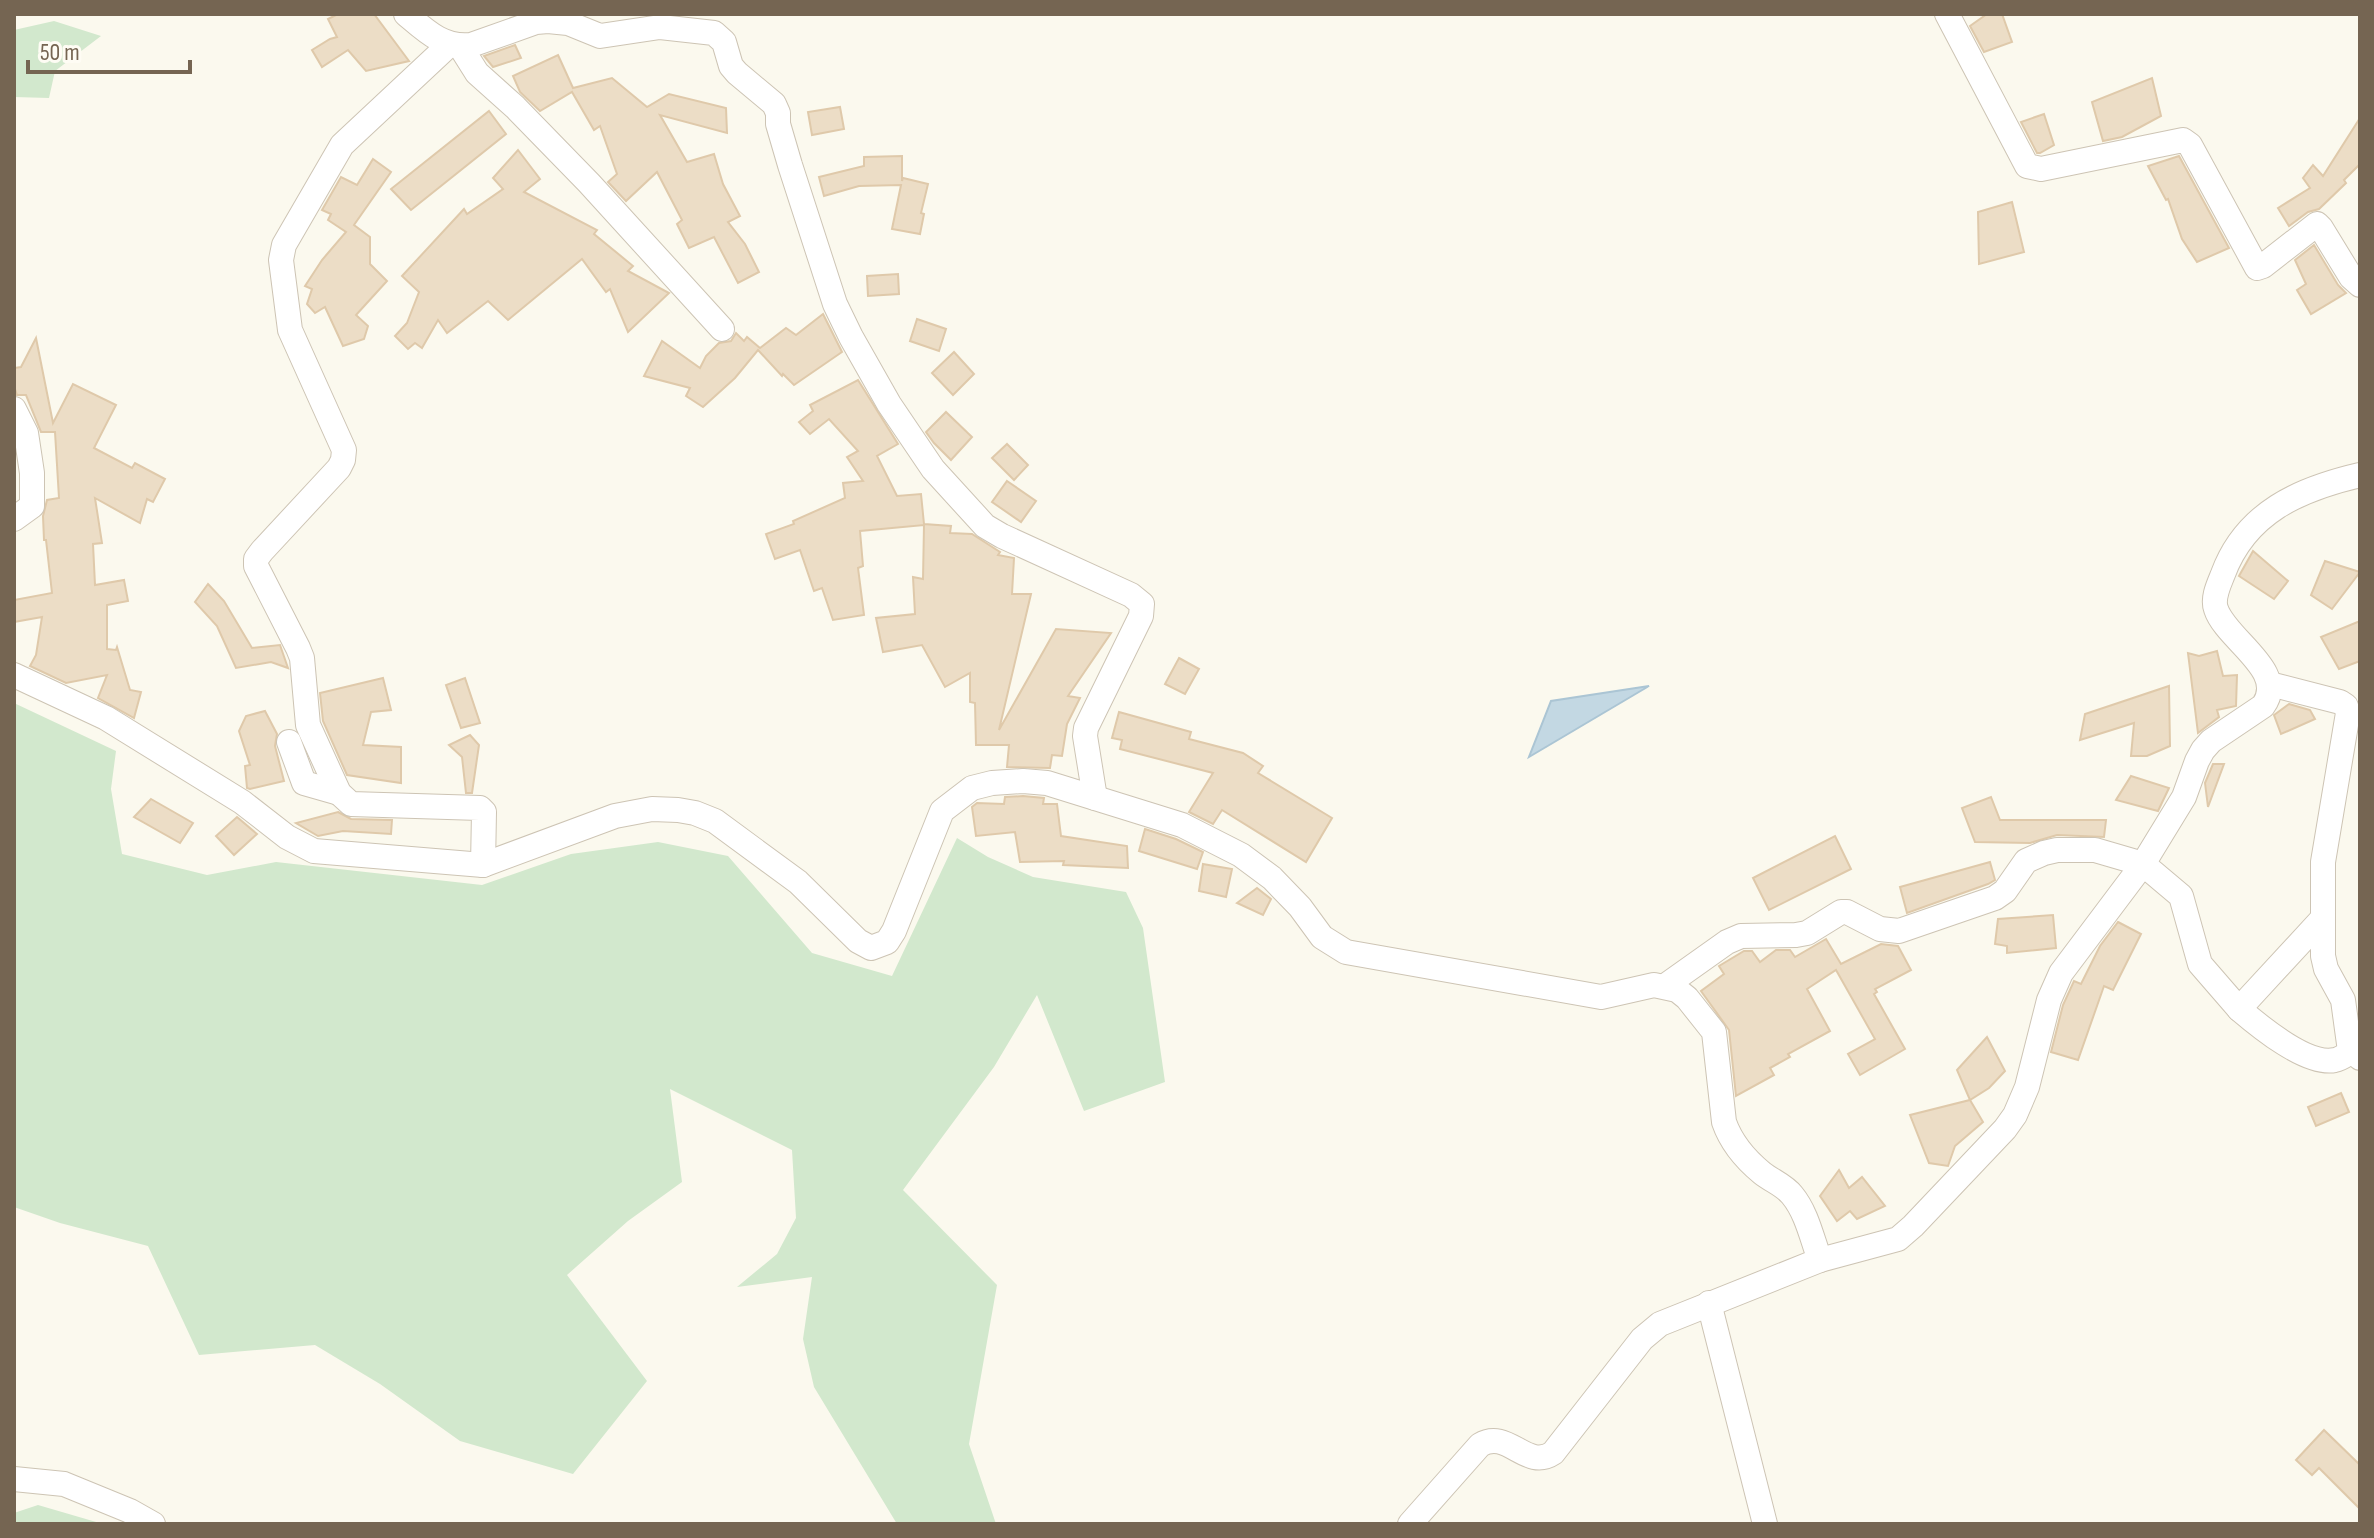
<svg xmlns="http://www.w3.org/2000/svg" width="2374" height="1538" font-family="'Sofia Sans Condensed',sans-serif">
<rect width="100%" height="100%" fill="#fbf9ee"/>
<g fill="#d2e8cd">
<polygon points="54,21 101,36 55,71 49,98 14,97 14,30"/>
<polygon points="14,703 116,751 111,789 122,854 207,875 276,862 482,885 571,854 658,842 728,856 812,953 892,976 957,838 988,857 1033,877 1126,892 1143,928 1165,1082 1084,1111 1037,995 994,1067 903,1190 997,1285 969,1444 996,1524 897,1524 814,1387 803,1339 812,1277 737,1287 777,1254 796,1218 792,1150 670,1089 682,1182 628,1221 567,1275 647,1381 573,1474 460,1441 380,1384 315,1345 199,1355 148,1246 60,1223 14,1207"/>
<polygon points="38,1505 103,1524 14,1524 14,1513"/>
</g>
<polygon fill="#c3d8e3" stroke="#abc5d4" stroke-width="2" points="1649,686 1529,757 1551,701"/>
<g fill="#ecddc6" stroke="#dfc9aa" stroke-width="2">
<polygon points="338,14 374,14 409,61 366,71 348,50 322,67 312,50 330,39 337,37 328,19"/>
<polygon points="1987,14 2002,14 2012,42 1984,52 1970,26"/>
<polygon points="515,45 521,58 493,67 484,56"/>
<polygon points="558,55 573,88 612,78 647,107 669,94 726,108 727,133 660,115 687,162 714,154 723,184 740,216 728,222 745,244 759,272 738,283 714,237 689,248 677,224 682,220 657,172 626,201 608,182 617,174 600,126 594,130 572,92 540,111 520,92 513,76"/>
<polygon points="2152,78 2161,116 2122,137 2103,141 2092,102"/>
<polygon points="840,107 844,129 812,135 808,112"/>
<polygon points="489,111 506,134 411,210 391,189"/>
<polygon points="2044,114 2054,145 2040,153 2037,153 2021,122"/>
<polygon points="2360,118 2360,164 2344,180 2346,183 2319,209 2308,212 2289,226 2278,208 2310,188 2303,178 2313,165 2323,176"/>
<polygon points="518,150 540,179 524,192 597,230 594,234 633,266 628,271 669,293 628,332 610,289 606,292 582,259 508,320 488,301 447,333 438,320 422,348 415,343 408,349 395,336 407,323 419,292 402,276 464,209 467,214 503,189 493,178"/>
<polygon points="902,156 902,181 903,178 928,184 921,213 924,214 920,234 892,229 901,185 859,186 824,196 819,177 864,166 864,157"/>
<polygon points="2179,156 2229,248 2197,262 2182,239 2168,199 2166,200 2148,166"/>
<polygon points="373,159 391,172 354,225 370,237 370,264 387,281 356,315 368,326 364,339 343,346 325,307 315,313 307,304 312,289 305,286 322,260 346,232 328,220 331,214 322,210 341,177 357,185"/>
<polygon points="2012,202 2024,252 1979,264 1978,212"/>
<polygon points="2314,245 2338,285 2346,293 2311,314 2297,290 2306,284 2295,260"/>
<polygon points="898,274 899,294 868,296 867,276"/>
<polygon points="823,314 842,352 794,385 783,374 782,376 758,350 735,378 703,407 686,396 690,388 644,376 662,341 700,368 706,356 719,343 731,341 736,333 744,341 747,337 760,348 786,328 796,335"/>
<polygon points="917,319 946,329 939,351 910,341"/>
<polygon points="36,338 53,423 73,384 116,405 94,448 132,468 135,463 165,479 153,502 147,499 140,523 95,498 102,543 93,544 95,585 124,580 128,601 107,605 107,649 116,650 117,647 130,690 141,692 134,718 98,698 107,675 66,683 30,666 36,655 42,617 14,622 14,600 52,593 46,540 44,540 43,516 47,500 59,498 55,432 41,432 26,395 17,395 14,386 14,368 21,367"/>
<polygon points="954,352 974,374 953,395 932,373"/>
<polygon points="858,380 898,444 877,456 897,496 921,494 924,524 951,526 950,533 972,534 1000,552 998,555 1014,558 1012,594 1031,594 999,730 1056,629 1111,633 1068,696 1080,698 1067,724 1062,756 1052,755 1050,768 1007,767 1009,745 976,745 975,703 970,702 970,673 945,687 922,645 883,652 876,618 915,614 913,577 923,579 924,525 860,531 863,566 858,568 864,615 833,620 822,588 814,591 800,550 775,559 766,534 794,524 793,521 845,498 843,483 863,481 847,457 858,451 829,419 810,434 799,422 813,411 810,405"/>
<polygon points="946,412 972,437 951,460 934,443 926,432"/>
<polygon points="1007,444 1028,465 1014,480 992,458"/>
<polygon points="1007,481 1036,501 1021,522 992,502"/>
<polygon points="2253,551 2288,581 2274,599 2239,576"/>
<polygon points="2325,561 2360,572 2332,609 2311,595"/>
<polygon points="208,584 224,601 252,648 280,645 288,668 271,662 236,668 217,626 195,602"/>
<polygon points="2360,621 2360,661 2339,669 2321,637"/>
<polygon points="2217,651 2223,676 2237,675 2236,706 2217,710 2219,717 2198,733 2188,653 2199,656"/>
<polygon points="1179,658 1199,669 1185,694 1165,684"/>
<polygon points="383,678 391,710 371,712 363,745 401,747 401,783 347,775 323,721 320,693"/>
<polygon points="465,678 480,723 461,728 446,685"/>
<polygon points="2169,686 2170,746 2147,756 2131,756 2134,723 2080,740 2085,714"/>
<polygon points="2289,704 2310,710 2315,719 2281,734 2274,715"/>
<polygon points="265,711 277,734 275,746 284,781 250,789 247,788 245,766 250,765 239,731 246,716"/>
<polygon points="1119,712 1191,732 1189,739 1243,753 1263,766 1258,773 1332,818 1306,862 1222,810 1213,824 1189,812 1213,773 1120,749 1122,740 1112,738"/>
<polygon points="470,735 479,745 472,793 466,793 462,757 449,745"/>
<polygon points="2213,764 2224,764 2208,807 2205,783"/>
<polygon points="2131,776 2169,788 2158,811 2116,800"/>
<polygon points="1023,796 1044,798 1043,804 1057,804 1061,836 1127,846 1128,868 1063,865 1064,861 1020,862 1015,832 976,836 972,807 977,803 1004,804 1005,797"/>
<polygon points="1991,797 2000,820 2106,820 2104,837 2057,835 2030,843 1975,842 1962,808"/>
<polygon points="151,799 193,823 180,843 134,817"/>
<polygon points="338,812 351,819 392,820 391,834 343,831 318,836 296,823"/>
<polygon points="237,817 257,834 234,855 216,836"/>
<polygon points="1145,829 1176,839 1203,852 1197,869 1139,851"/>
<polygon points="1835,836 1851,869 1769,910 1753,878"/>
<polygon points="1990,862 1995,880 1988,884 1907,913 1900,887"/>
<polygon points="1203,864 1232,869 1226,897 1199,891"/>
<polygon points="1257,888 1271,899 1263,915 1237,903"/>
<polygon points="2053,915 2056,948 2007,953 2007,946 1995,944 1998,919"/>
<polygon points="2118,922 2141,934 2113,990 2104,986 2078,1060 2051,1052 2063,1005 2074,981 2081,984 2100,946"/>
<polygon points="1826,939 1841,964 1881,944 1898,946 1911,970 1875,989 1877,992 1874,994 1905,1049 1860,1075 1848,1054 1875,1039 1836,970 1807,989 1830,1031 1788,1054 1790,1057 1770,1068 1774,1075 1736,1096 1729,1030 1701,991 1724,974 1719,966 1744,951 1752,951 1760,962 1776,950 1790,950 1795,957"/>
<polygon points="1987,1037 2005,1071 1989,1088 1970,1100 1957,1070"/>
<polygon points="2341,1093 2349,1112 2316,1126 2308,1107"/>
<polygon points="1970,1100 1983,1122 1955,1146 1948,1166 1929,1163 1910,1115"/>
<polygon points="1839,1170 1849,1188 1862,1177 1885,1206 1857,1219 1850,1211 1837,1221 1820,1196"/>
<polygon points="2324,1430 2360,1465 2360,1509 2319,1468 2312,1475 2296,1460"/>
</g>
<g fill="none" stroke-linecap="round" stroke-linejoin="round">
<defs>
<g id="street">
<path d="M 406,14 C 426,31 443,48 471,45 L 536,22 L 548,21 L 568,23 L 600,36 L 660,27 L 714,33 L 724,42 L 731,66 L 737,73 L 774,104 L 778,113 L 778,124 L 790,165 L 835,304 L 851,337 L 889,404 L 933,469 L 985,526 L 1002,536 L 1131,595 L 1142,604 L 1141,616 L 1086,728 L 1085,736 L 1095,798"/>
<polyline points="1947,14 2027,166 2041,169 2183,140 2190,145 2257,268 2263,266 2317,224 2321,228 2351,277 2360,285"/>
<polyline points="450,44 342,145 284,245 281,260 290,330 344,450 343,460 339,468 262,551 256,559 256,566 298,648 302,658 308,725 339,793 351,804 480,808 484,812 483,865"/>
<polyline points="460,46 477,73 515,107 589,183 722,329"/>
<polyline points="14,409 26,433 32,473 32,506 14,519"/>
<path d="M 14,675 L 106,718 L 242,802 L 287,837 L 314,851 L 483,865 L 615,816 L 652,809 L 678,810 L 695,813 L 715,821 L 798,882 L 858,941 L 871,948 L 887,942 L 894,931 L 942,811 L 972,788 L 992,783 L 1023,781 L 1047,783 L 1182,825 L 1241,855 L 1272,878 L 1300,907 L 1322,937 L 1346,952 L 1601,997 L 1654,985 L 1677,990 L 1687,998 L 1714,1032 L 1724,1122 C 1731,1142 1745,1159 1762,1173 C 1772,1181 1784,1185 1792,1195 C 1807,1213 1812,1239 1820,1260"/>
<polyline points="2270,684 2340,702 2346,706 2348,713 2323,862 2323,956 2326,969 2343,1000 2349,1044 2352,1051 2360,1058"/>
<polyline points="289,742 304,783 339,793"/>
<polyline points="1665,986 1727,942 1741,936 1796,935 1807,933 1841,912 1847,912 1880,929 1899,931 1995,898 2005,891 2026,861 2044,853 2057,850 2095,850 2143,864 2181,896 2200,964 2239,1009 2323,918"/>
<path d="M 2239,1009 C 2259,1026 2307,1066 2335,1060 C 2341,1059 2347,1054 2352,1051"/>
<polyline points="1709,1303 1765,1524"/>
<polyline points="14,1479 64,1484 130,1511 153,1524"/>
<path d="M 1410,1524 L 1480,1445 C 1508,1428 1526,1471 1553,1453 L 1642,1339 L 1660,1324 L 1820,1260 L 1898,1239 L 1913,1226 L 2005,1129 L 2015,1115 L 2027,1087 L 2049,1000 L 2061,973 L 2143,864 L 2184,797 L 2197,761 L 2203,750 L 2211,741 L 2263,706 C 2289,671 2226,640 2216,609 C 2212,598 2219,584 2223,574 C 2246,512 2300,489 2360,475"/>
</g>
</defs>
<use href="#street" stroke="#cdc4b4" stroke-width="26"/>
<use href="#street" stroke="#fff" stroke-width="24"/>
</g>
<rect width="2374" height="1538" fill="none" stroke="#756552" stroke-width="32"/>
<path d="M28 60v12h162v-12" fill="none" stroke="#756552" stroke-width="4"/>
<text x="40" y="60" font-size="24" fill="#756552" stroke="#fefcf4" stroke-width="6" paint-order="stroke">50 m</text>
</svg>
